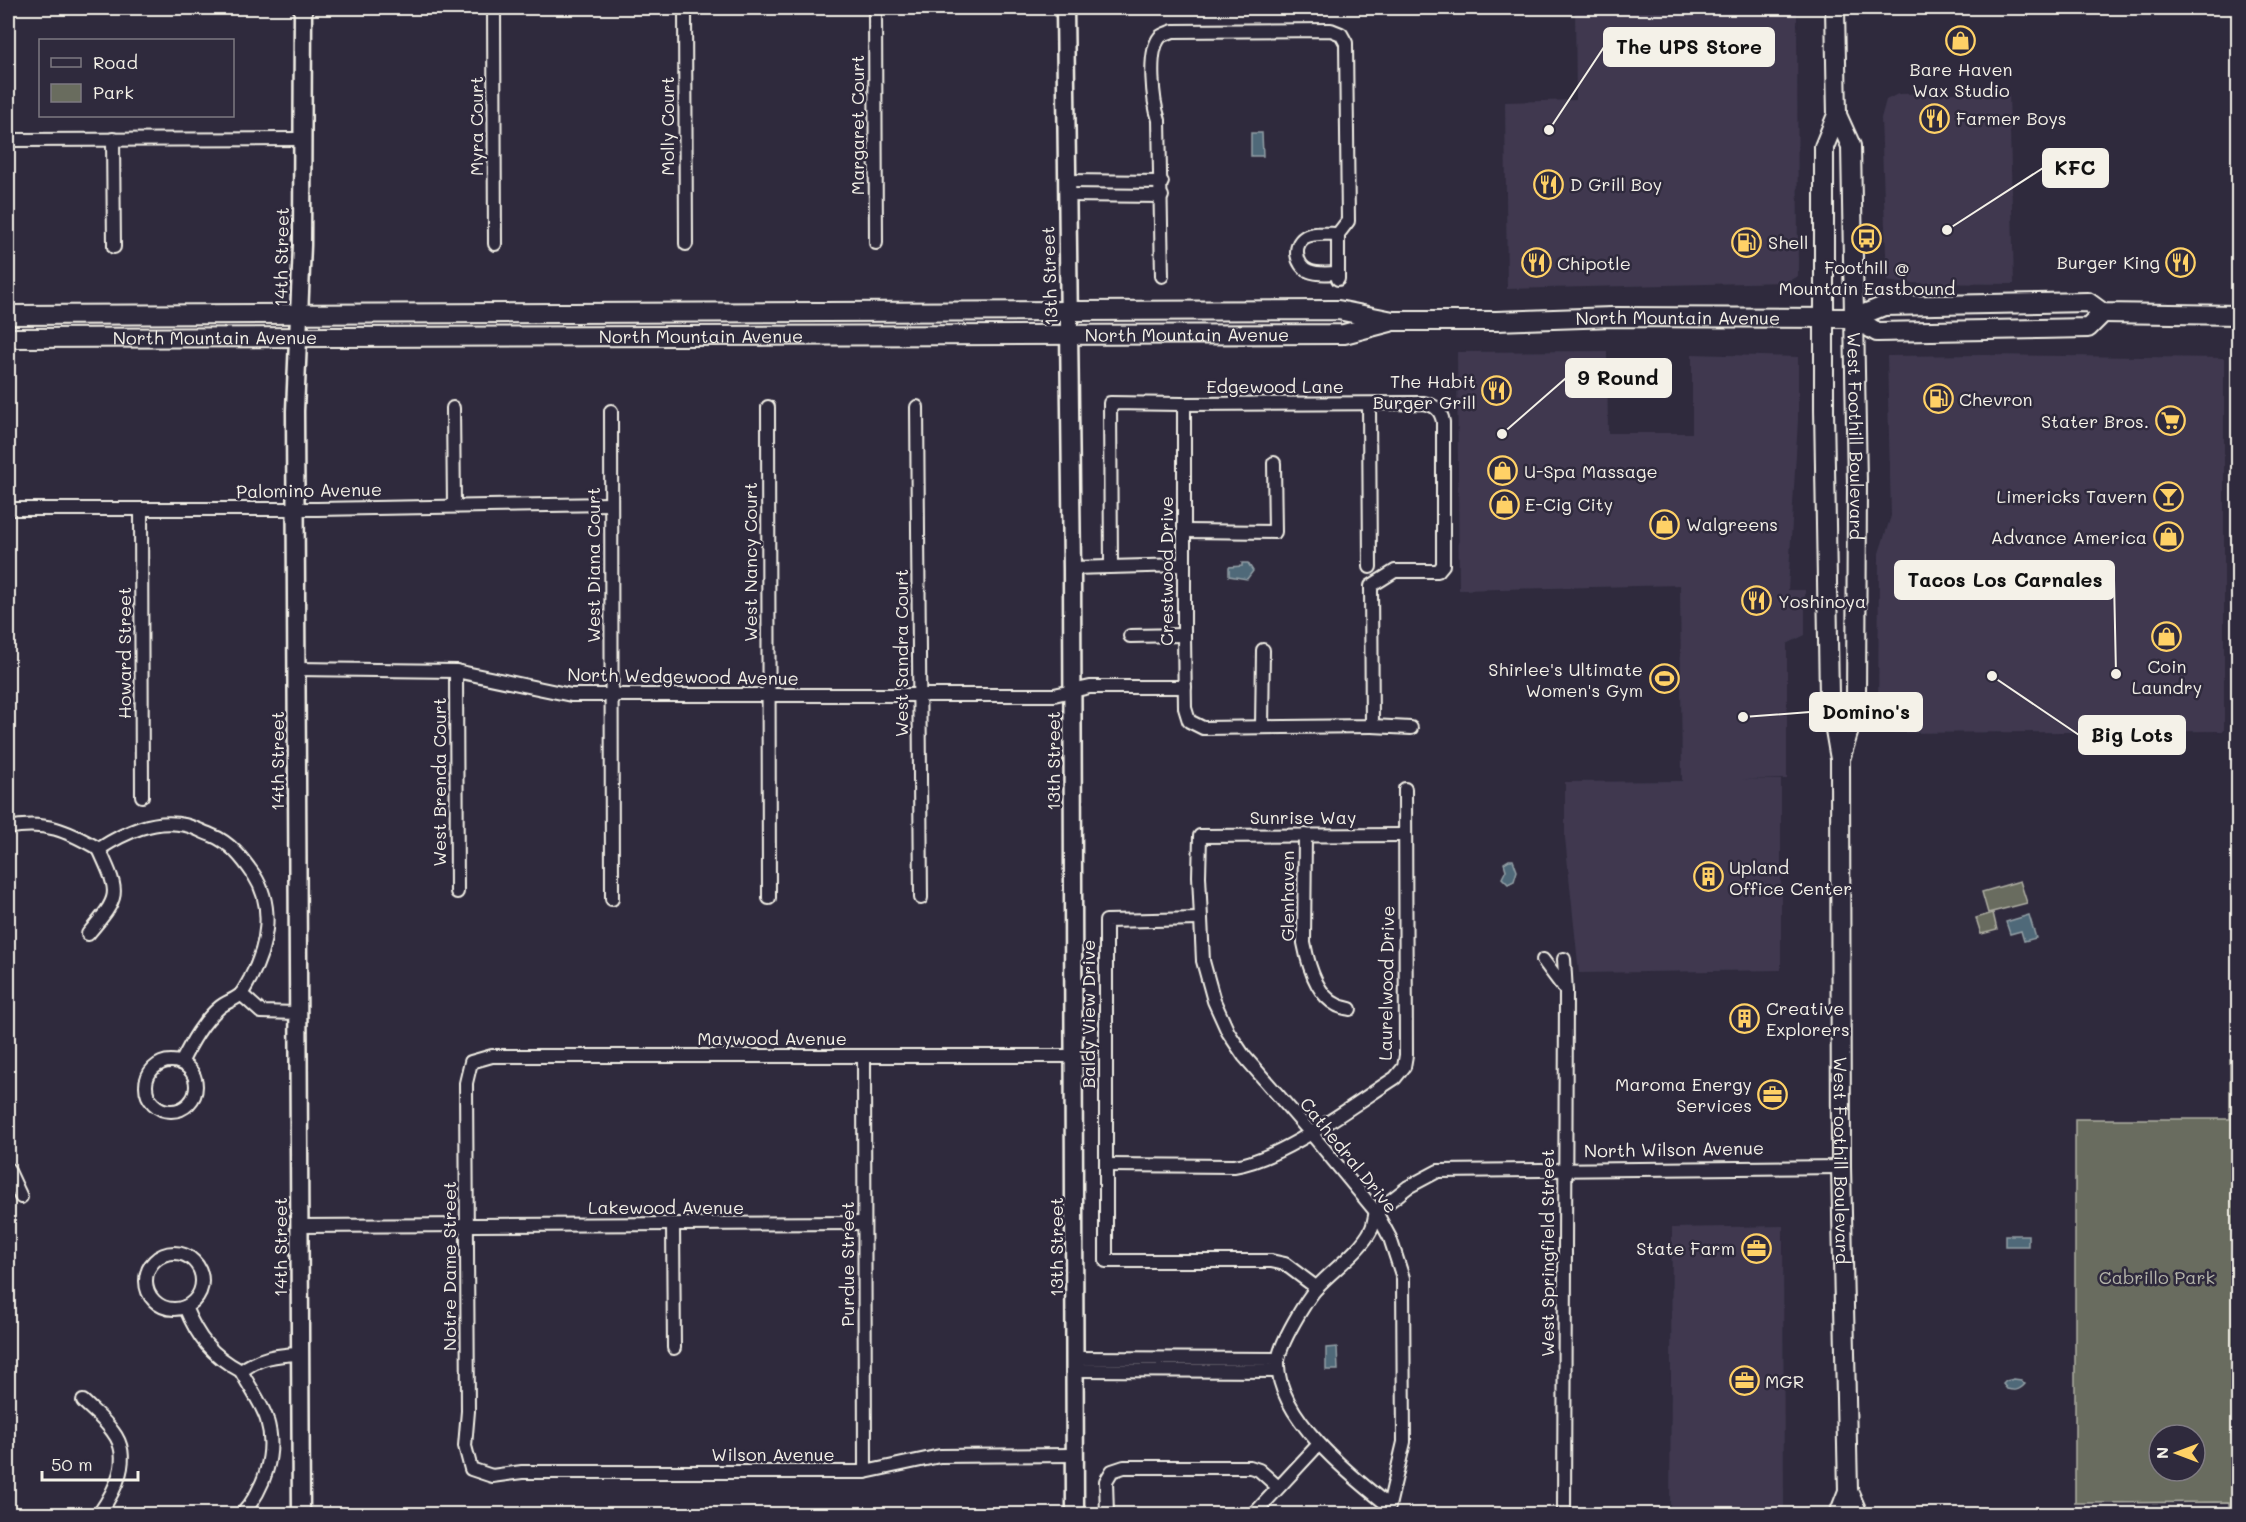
<svg xmlns="http://www.w3.org/2000/svg" width="2246" height="1522" font-family="Mali,sans-serif">
<rect width="100%" height="100%" fill="#2f2a3d"/>
<filter id="ink" filterUnits="userSpaceOnUse"><feTurbulence type="fractalNoise" baseFrequency=".0167" numOctaves="2"/><feDisplacementMap in="SourceGraphic" scale="12" xChannelSelector="R" yChannelSelector="G"/><feConvolveMatrix kernelMatrix="1 2 1 2 8 2 1 2 1" color-interpolation-filters="sRGB"/></filter>
<g filter="url(#ink)">
<g fill="#3f394f">
<polygon points="1575,8 1797,8 1798,276 1786,282 1507,289 1505,102 1576,100"/>
<polygon points="2009,92 2014,284 1899,283 1887,281 1881,118 1886,100 1898,94"/>
<polygon points="1607,351 1608,433 1692,433 1692,354 1798,357 1798,420 1788,590 1805,590 1805,635 1787,644 1787,779 1742,780 1781,780 1781,970 1579,973 1565,838 1565,782 1682,781 1680,585 1459,590 1457,352"/>
<polygon points="1985,355 2224,358 2224,731 1878,733 1879,553 1891,516 1887,356"/>
<polygon points="1783,1226 1784,1514 1670,1514 1672,1228"/>
</g>
<g fill="#696c5e" stroke="#aeaea3" stroke-width="1.5" fill-rule="evenodd">
<polygon points="2020,881 2027,903 1988,913 1982,892"/>
<polygon points="1993,913 1997,930 1981,934 1976,918"/>
<path d="M 2230,1059 L 2238,1059 L 2238,1514 L 2230,1514 L 2229,1502 L 2075,1503 L 2075,1119 L 2230,1119 ZM 2159,1435 L 2195,1435 L 2195,1471 L 2159,1471 Z"/>
</g>
<g fill="#506979" stroke="#929fa5" stroke-width="1.5">
<polygon points="1251,133 1262,133 1263,156 1251,156"/>
<polygon points="1242,563 1248,563 1253,571 1247,579 1229,576 1229,567 1242,566"/>
<polygon points="1509,860 1513,860 1517,871 1514,881 1508,884 1502,878 1506,870 1504,863"/>
<polygon points="2029,915 2036,938 2024,941 2021,931 2010,934 2006,922"/>
<rect x="2005" y="1235" width="23" height="11"/>
<polygon points="1337,1347 1338,1370 1326,1370 1326,1348"/>
<path d="M 2014,1379 L 2021,1380 L 2025,1384 C 2019,1391 2014,1391 2007,1389 L 2003,1384 L 2006,1381 Z"/>
</g>
<g fill="none" stroke-linecap="round" stroke-linejoin="round">
<defs>
<g id="street">
<polyline points="494,8 495,244"/>
<polyline points="685,8 686,244"/>
<polyline points="875,8 876,243"/>
<polyline points="113,139 114,247"/>
<polyline points="8,140 301,139"/>
<polyline points="1066,181 1162,182"/>
<polyline points="1066,195 1162,196"/>
<path d="M 1338,273 C 1329,273 1318,275 1309,271 C 1296,266 1292,245 1305,237 C 1314,232 1328,234 1338,234"/>
<path d="M 1162,276 L 1159,120 C 1153,102 1147,52 1160,37 C 1163,34 1169,33 1173,31 L 1331,30 L 1341,34 L 1346,43 L 1348,221 L 1338,234 L 1338,279"/>
<polyline points="1369,404 1370,567"/>
<polyline points="768,407 769,898"/>
<polyline points="917,407 921,898"/>
<polyline points="453,408 454,505"/>
<polyline points="611,411 612,899"/>
<polyline points="8,509 317,509 611,504"/>
<polyline points="141,509 142,796"/>
<polyline points="1185,531 1275,532 1274,463"/>
<path d="M 1111,566 L 1110,403 L 1182,404 L 1423,403 C 1435,405 1441,410 1443,422 L 1443,565 L 1438,571 L 1395,571 L 1371,586 L 1372,726 L 1203,728 L 1189,721 L 1185,708 L 1184,635 L 1184,404"/>
<polyline points="1072,568 1184,565"/>
<polyline points="1130,636 1184,635"/>
<polyline points="296,669 456,671 571,695 1054,695 1090,687 1185,687"/>
<polyline points="456,671 457,892"/>
<polyline points="1372,726 1411,728"/>
<polyline points="1262,727 1263,650"/>
<path d="M 8,828 C 44,820 68,831 99,849 C 124,833 154,818 185,825 C 194,827 203,832 211,835 C 230,842 243,859 254,875 C 275,907 267,948 250,979 C 247,984 244,991 240,995 C 234,1000 226,1002 220,1007 C 203,1021 191,1043 181,1063"/>
<path d="M 1305,835 L 1304,943 C 1308,964 1316,995 1337,1005 C 1340,1007 1346,1008 1350,1009"/>
<polyline points="1200,919 1106,921 1106,1261 1271,1261 1285,1264 1317,1288"/>
<path d="M 88,934 C 121,895 120,895 99,849"/>
<polyline points="1543,960 1566,991"/>
<polyline points="241,994 261,1012 298,1013"/>
<polyline points="864,1056 865,1472"/>
<polyline points="1074,1056 492,1056 471,1062 466,1083 468,1411 465,1446 471,1469 492,1476 522,1472 865,1472 940,1456 1075,1455"/>
<circle cx="171" cy="1086" r="25"/>
<path d="M 1106,1165 L 1234,1166 C 1281,1160 1353,1105 1395,1078 L 1404,1067 L 1406,1055 L 1405,789"/>
<polyline points="8,1169 21,1197"/>
<polyline points="673,1225 674,1348"/>
<polyline points="299,1226 864,1223"/>
<circle cx="174" cy="1281" r="28"/>
<path d="M 185,1307 C 198,1338 211,1355 241,1371"/>
<polyline points="1076,1358 1278,1359"/>
<polyline points="1076,1370 1278,1371"/>
<path d="M 241,1371 C 248,1385 263,1405 267,1420 C 277,1453 264,1490 242,1514"/>
<path d="M 241,1371 C 260,1357 276,1355 299,1354"/>
<path d="M 83,1401 C 93,1411 105,1420 113,1432 C 133,1458 115,1491 99,1514"/>
<path d="M 1389,1506 C 1351,1476 1276,1416 1278,1362 C 1279,1344 1306,1300 1318,1286 C 1334,1269 1361,1250 1371,1230 C 1374,1225 1374,1218 1376,1212 L 1408,1187 L 1438,1171 L 1841,1167"/>
<polyline points="1107,1514 1106,1481 1112,1471 1124,1467 1250,1467 1259,1470 1278,1487"/>
<polyline points="1254,1514 1319,1444"/>
<polyline points="1383,1514 1389,1506 1404,1442 1403,1278 1390,1238 1376,1212 1310,1132 1244,1056 1228,1032 1214,1001 1203,961 1199,876 1200,836 1405,835"/>
<polyline points="1564,1514 1566,992 1564,959"/>
</g>
<g id="secondary">
<polyline points="1065,8 1072,568 1075,1514"/>
<polyline points="301,1514 295,411 302,245 303,8"/>
</g>
<g id="primary">
<path id="s1" d="M 1835,8 L 1837,115 L 1824,147 L 1824,410 L 1829,695 L 1840,759 L 1841,1167 L 1848,1491 L 1839,1514"/>
<path id="s2" d="M 1837,115 L 1851,146 L 1857,484 L 1856,707 L 1841,756"/>
<path id="s3" d="M 8,315 L 1338,310 L 1393,321 L 1496,321 L 1612,317 L 1854,318 L 1884,306 L 2088,302 L 2103,313 L 2238,315"/>
<polyline points="1854,318 1877,332 2088,328 2103,313"/>
<path id="s4" d="M 8,338 L 1344,334 L 1390,322"/>
<polyline points="1848,1491 1858,1514"/>
</g>
</defs>
<use href="#street" stroke="#f4f1e8" stroke-width="16"/>
<use href="#secondary" stroke="#f4f1e8" stroke-width="21"/>
<use href="#primary" stroke="#f4f1e8" stroke-width="22"/>
<use href="#street" stroke="#2f2a3d" stroke-width="12"/>
<use href="#secondary" stroke="#2f2a3d" stroke-width="16"/>
<use href="#primary" stroke="#2f2a3d" stroke-width="18"/>
</g>
</g>
<defs>
<symbol id="shop-ring" viewBox="-11 -11 22 22"><circle r="9.5" fill="#2f2a3d" stroke="#ffd166" stroke-width="1.5"/><path d="M-5-2.5h2.3a2.7 3.5 0 0 1 5.4 0H5L5.5 6h-11ZM-1.5-2.5h3a1.5 2.3 0 0 0-3 0Z" fill="#ffd166"/></symbol>
<symbol id="restaurant-ring" viewBox="-11 -11 22 22"><circle r="9.5" fill="#2f2a3d" stroke="#ffd166" stroke-width="1.5"/><path d="M-5-6h1v4h1v-4h1v4h1v-4h1v5L-1.5 .5V6h-2V.5L-5-1ZM5-6V6H3V1.5H1.5Q1.5-4 5-6Z" fill="#ffd166"/></symbol>
<symbol id="bus-ring" viewBox="-11 -11 22 22"><circle r="9.5" fill="#2f2a3d" stroke="#ffd166" stroke-width="1.5"/><path d="M-5-6H5V4H4V6H2V4H-2V6H-4V4H-5ZM-3.5-4V0h7V-4ZM-3.5 1.2v1.5H-2V1.2ZM2 1.2v1.5H3.5V1.2Z" fill="#ffd166"/></symbol>
<symbol id="fuel-ring" viewBox="-11 -11 22 22"><circle r="9.5" fill="#2f2a3d" stroke="#ffd166" stroke-width="1.5"/><path d="M-5.5-6h7V0h2V4h1.3V-2.5L3-4.5l.8-.8L6-3V5H2.5V1h-1V6h-7ZM-4.2-4.7v3.2H.2V-4.7Z" fill="#ffd166"/></symbol>
<symbol id="supermarket-ring" viewBox="-11 -11 22 22"><circle r="9.5" fill="#2f2a3d" stroke="#ffd166" stroke-width="1.5"/><path d="M-6-5.5h2.5l.6 2H6L4.5 2H-2.5L-4.4-4H-6ZM-1.5 3.2a1.3 1.3 0 1 0 .1 0ZM3 3.2a1.3 1.3 0 1 0 .1 0Z" fill="#ffd166"/></symbol>
<symbol id="bar-ring" viewBox="-11 -11 22 22"><circle r="9.5" fill="#2f2a3d" stroke="#ffd166" stroke-width="1.5"/><path d="M-6-5H6L.8 .8V4.5H3.5V6h-7V4.5H-.8V.8Z" fill="#ffd166"/></symbol>
<symbol id="stadium-ring" viewBox="-11 -11 22 22"><circle r="9.5" fill="#2f2a3d" stroke="#ffd166" stroke-width="1.5"/><path d="M0-5a6.5 5 0 1 0 0 10a6.5 5 0 1 0 0-10ZM-3.5-1.8h7v3.6h-7Z" fill="#ffd166"/></symbol>
<symbol id="building-ring" viewBox="-11 -11 22 22"><circle r="9.5" fill="#2f2a3d" stroke="#ffd166" stroke-width="1.5"/><path d="M-4-6H4V6H1V3H-1V6H-4ZM-2.5-4.3h1.7v1.8h-1.7ZM.8-4.3h1.7v1.8H.8ZM-2.5-1h1.7V.8h-1.7ZM.8-1h1.7V.8H.8Z" fill="#ffd166"/></symbol>
<symbol id="office-ring" viewBox="-11 -11 22 22"><circle r="9.5" fill="#2f2a3d" stroke="#ffd166" stroke-width="1.5"/><path d="M-6-3h4V-5.5h4V-3h4V5H-6ZM-1-4.5V-3h2v-1.5ZM-6 0V1H6V0Z" fill="#ffd166"/></symbol>
</defs>
<g fill-rule="evenodd">
<use href="#shop-ring" x="1944" y="24" width="33" height="33"/>
<use href="#restaurant-ring" x="1918" y="102" width="33" height="33"/>
<use href="#restaurant-ring" x="1532" y="168" width="33" height="33"/>
<use href="#bus-ring" x="1850" y="222" width="33" height="33"/>
<use href="#fuel-ring" x="1730" y="226" width="33" height="33"/>
<use href="#restaurant-ring" x="2164" y="246" width="33" height="33"/>
<use href="#restaurant-ring" x="1520" y="246" width="33" height="33"/>
<use href="#restaurant-ring" x="1480" y="374" width="33" height="33"/>
<use href="#fuel-ring" x="1922" y="382" width="33" height="33"/>
<use href="#supermarket-ring" x="2154" y="404" width="33" height="33"/>
<use href="#shop-ring" x="1486" y="454" width="33" height="33"/>
<use href="#bar-ring" x="2152" y="480" width="33" height="33"/>
<use href="#shop-ring" x="1488" y="488" width="33" height="33"/>
<use href="#shop-ring" x="1648" y="508" width="33" height="33"/>
<use href="#shop-ring" x="2152" y="520" width="33" height="33"/>
<use href="#restaurant-ring" x="1740" y="584" width="33" height="33"/>
<use href="#shop-ring" x="2150" y="620" width="33" height="33"/>
<use href="#stadium-ring" x="1648" y="662" width="33" height="33"/>
<use href="#building-ring" x="1692" y="860" width="33" height="33"/>
<use href="#building-ring" x="1728" y="1002" width="33" height="33"/>
<use href="#office-ring" x="1756" y="1078" width="33" height="33"/>
<use href="#office-ring" x="1740" y="1232" width="33" height="33"/>
<use href="#office-ring" x="1728" y="1364" width="33" height="33"/>
</g>
<g text-anchor="middle" dominant-baseline="central" stroke-width="5" stroke-linejoin="round" paint-order="stroke">
<g font-size="18" fill="#f4f1e8" stroke="#2f2a3d" text-anchor="start">
<text x="1961" y="69" text-anchor="middle">Bare Haven<tspan x="1961" dy="21">Wax Studio</tspan></text>
<text x="1956" y="118">Farmer Boys</text>
<text x="1570" y="184">D Grill Boy</text>
<text x="1768" y="242">Shell</text>
<text x="2160" y="262" text-anchor="end">Burger King</text>
<text x="1557" y="263">Chipotle</text>
<text x="1867" y="267" text-anchor="middle">Foothill @<tspan x="1867" dy="21">Mountain Eastbound</tspan></text>
<text x="1476" y="381" text-anchor="end">The Habit<tspan x="1476" dy="21">Burger Grill</tspan></text>
<text x="1959" y="399">Chevron</text>
<text x="2149" y="421" text-anchor="end">Stater Bros.</text>
<text x="1524" y="471">U-Spa Massage</text>
<text x="2147" y="496" text-anchor="end">Limericks Tavern</text>
<text x="1525" y="504">E-Cig City</text>
<text x="1686" y="524">Walgreens</text>
<text x="2147" y="537" text-anchor="end">Advance America</text>
<text x="1778" y="601">Yoshinoya</text>
<text x="2167" y="666" text-anchor="middle">Coin<tspan x="2167" dy="21">Laundry</tspan></text>
<text x="1643" y="669" text-anchor="end">Shirlee's Ultimate<tspan x="1643" dy="21">Women's Gym</tspan></text>
<text x="1729" y="867">Upland<tspan x="1729" dy="21">Office Center</tspan></text>
<text x="1766" y="1008">Creative<tspan x="1766" dy="21">Explorers</tspan></text>
<text x="1752" y="1084" text-anchor="end">Maroma Energy<tspan x="1752" dy="21">Services</tspan></text>
<text x="1735" y="1248" text-anchor="end">State Farm</text>
<text x="1765" y="1381">MGR</text>
</g>
<g font-size="18" fill="#f4f1e8" stroke="#2f2a3d">
<text transform="translate(857 125) rotate(-90)">Margaret Court</text>
<text transform="translate(476 126) rotate(-90)">Myra Court</text>
<text transform="translate(667 126) rotate(-90)">Molly Court</text>
<text transform="translate(281 257) rotate(-89)">14th Street</text>
<text transform="translate(1049 276) rotate(-92)">13th Street</text>
<text stroke="none"><textPath href="#s3" startOffset="1671">North Mountain Avenue</textPath></text>
<text stroke="none"><textPath href="#s4" startOffset="1179">North Mountain Avenue</textPath></text>
<text stroke="none"><textPath href="#s4" startOffset="693">North Mountain Avenue</textPath></text>
<text stroke="none"><textPath href="#s4" startOffset="207">North Mountain Avenue</textPath></text>
<text x="1275" y="386">Edgewood Lane</text>
<text stroke="none"><textPath href="#s2" startOffset="324">West Foothill Boulevard</textPath></text>
<text transform="translate(309 490) rotate(-1)">Palomino Avenue</text>
<text transform="translate(750 562) rotate(-90)">West Nancy Court</text>
<text transform="translate(593 565) rotate(-90)">West Diana Court</text>
<text transform="translate(1166 571) rotate(-90)">Crestwood Drive</text>
<text transform="translate(124 653) rotate(-90)">Howard Street</text>
<text transform="translate(901 653) rotate(-90)">West Sandra Court</text>
<text transform="translate(683 676) rotate(1)">North Wedgewood Avenue</text>
<text transform="translate(277 761) rotate(-90)">14th Street</text>
<text transform="translate(1053 761) rotate(-90)">13th Street</text>
<text transform="translate(439 782) rotate(-90)">West Brenda Court</text>
<text x="1303" y="817">Sunrise Way</text>
<text transform="translate(1287 896) rotate(-90)">Glenhaven</text>
<text transform="translate(1386 983) rotate(-89)">Laurelwood Drive</text>
<text transform="translate(1088 1014) rotate(-90)">Baldy View Drive</text>
<text x="772" y="1038">Maywood Avenue</text>
<text transform="translate(1674 1149) rotate(-1)">North Wilson Avenue</text>
<text transform="translate(1349 1155) rotate(51)">Cathedral Drive</text>
<text stroke="none"><textPath href="#s1" startOffset="1156">West Foothill Boulevard</textPath></text>
<text x="666" y="1207">Lakewood Avenue</text>
<text transform="translate(280 1247) rotate(-90)">14th Street</text>
<text transform="translate(1056 1247) rotate(-90)">13th Street</text>
<text transform="translate(1547 1253) rotate(-90)">West Springfield Street</text>
<text transform="translate(847 1264) rotate(-90)">Purdue Street</text>
<text transform="translate(449 1266) rotate(-90)">Notre Dame Street</text>
<text x="773" y="1454">Wilson Avenue</text>
</g>
<g font-size="18" fill="#b5b5aa" stroke="#2f2a3d">
<text x="2157" y="1277">Cabrillo Park</text>
</g>
</g>
<path fill="none" stroke="#f4f1e8" stroke-width="2" d="M1549 130L1604 47M1947 230L2043 168M1502 434L1566 378M2116 674L2114 580M1743 717L1810 712M1992 676L2079 735"/>
<g fill="#f4f1e8" stroke="#2f2a3d" stroke-width="2">
<circle cx="1549" cy="130" r="6"/>
<circle cx="1947" cy="230" r="6"/>
<circle cx="1502" cy="434" r="6"/>
<circle cx="2116" cy="674" r="6"/>
<circle cx="1743" cy="717" r="6"/>
<circle cx="1992" cy="676" r="6"/>
</g>
<g fill="#f4f1e8" stroke="#f4f1e8" stroke-width="2">
<rect x="1604" y="28" width="170" height="38" rx="6"/>
<rect x="2043" y="149" width="65" height="38" rx="6"/>
<rect x="1566" y="359" width="105" height="38" rx="6"/>
<rect x="1895" y="561" width="219" height="38" rx="6"/>
<rect x="1810" y="693" width="112" height="38" rx="6"/>
<rect x="2079" y="716" width="106" height="38" rx="6"/>
</g>
<g font-size="20" text-anchor="middle" font-weight="bold" fill="#111">
<text x="1689" y="54">The UPS Store</text>
<text x="2075" y="175">KFC</text>
<text x="1618" y="385">9 Round</text>
<text x="2005" y="587">Tacos Los Carnales</text>
<text x="1866" y="719">Domino's</text>
<text x="2132" y="742">Big Lots</text>
</g>
<rect width="2246" height="1522" fill="none" stroke="#2f2a3d" stroke-width="30"/>
<rect x="15" y="15" width="2216" height="1492" fill="none" stroke="#f4f1e8" stroke-width="2" filter="url(#ink)"/>
<rect x="39" y="39" width="195" height="78" fill="#2f2a3d" stroke="#7e7a81" stroke-width="1.5"/>
<rect x="51" y="58" width="30" height="9" fill="#2f2a3d" stroke="#7e7a81" stroke-width="1.5"/>
<text x="93" y="69" font-size="18" fill="#f4f1e8">Road</text>
<rect x="51" y="84" width="30" height="18" fill="#696c5e" stroke="#7e7a81" stroke-width="1.5"/>
<text x="93" y="99" font-size="18" fill="#f4f1e8">Park</text>
<g transform="translate(2177 1453) rotate(270)"><circle r="28" fill="#2f2a3d" stroke="#7e7a81" stroke-width="1.5"/>
<path d="M0-4.5L10 22L0 15L-10 22Z" fill="#ffd166"/>
<text y="-9" font-size="16" font-weight="bold" text-anchor="middle" fill="#f4f1e8">N</text>
</g>
<path d="M42 1471v9h96v-9" fill="none" stroke="#f4f1e8" stroke-width="3"/>
<text x="51" y="1471" font-size="18" fill="#f4f1e8" stroke="#2f2a3d" stroke-width="4.5" paint-order="stroke">50 m</text>
</svg>
